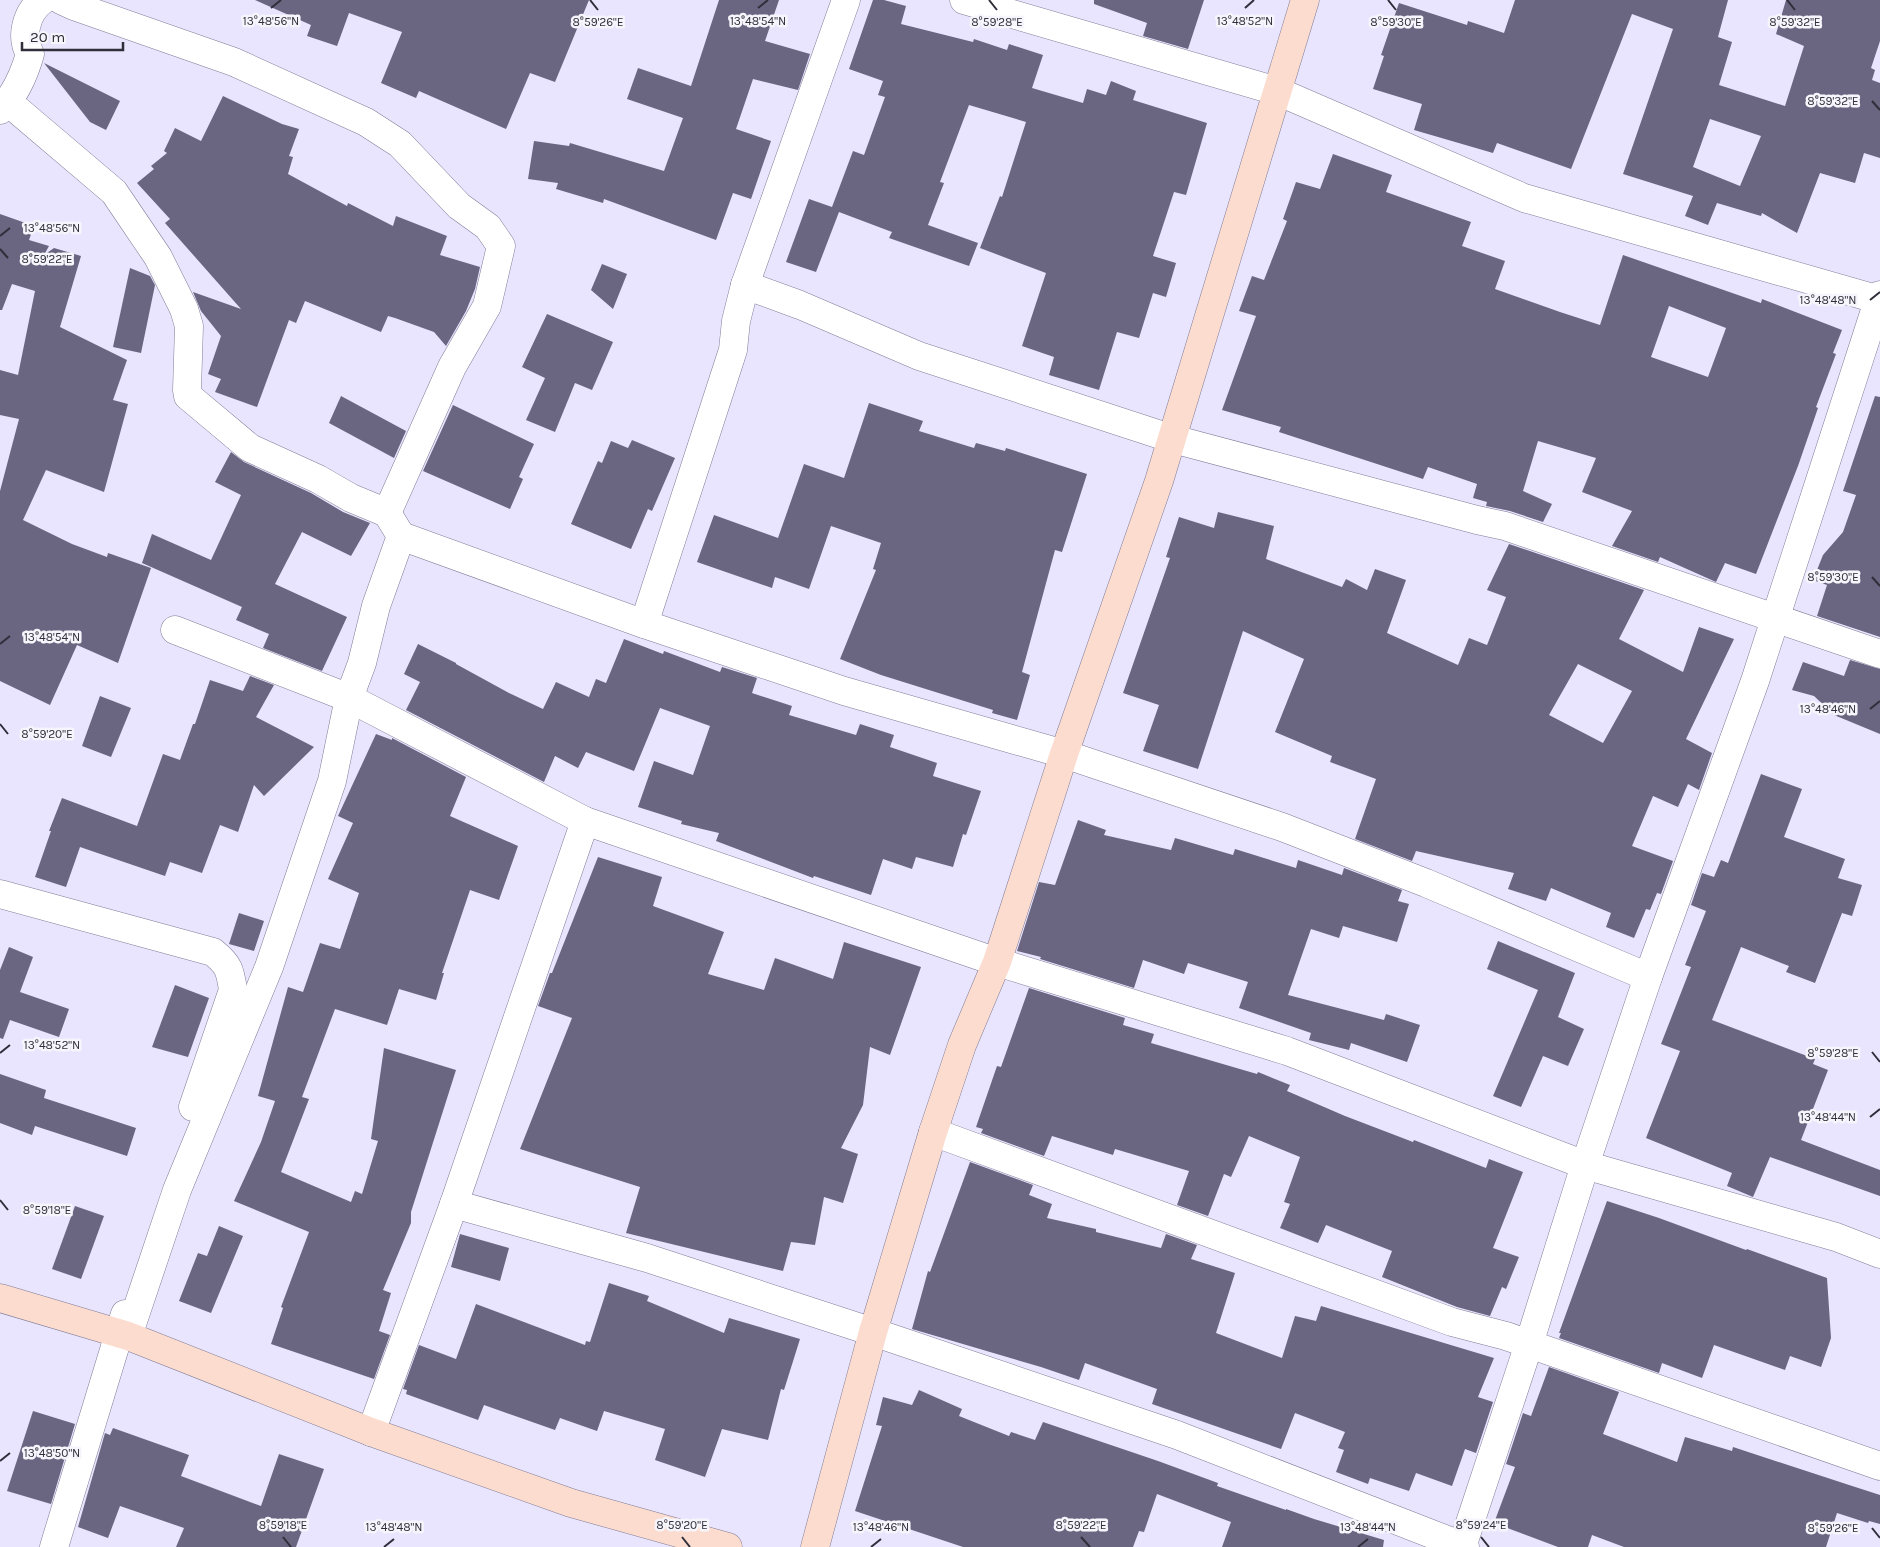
<svg xmlns="http://www.w3.org/2000/svg" width="1880" height="1547" font-family="Karla,sans-serif">
<rect width="100%" height="100%" fill="#e9e5fe"/>
<g fill="#6a6580" fill-rule="evenodd">
<polygon points="255,0 589,0 555,82 530,73 506,129 419,91 416,98 381,83 402,32 349,13 337,46 307,36 311,25"/>
<polygon points="719,0 779,0 765,41 810,54 798,90 753,79 736,129 771,141 751,199 733,193 716,240 604,199 603,203 556,189 558,183 528,179 534,141 569,146 570,143 664,171 683,118 627,99 638,68 691,86"/>
<polygon points="873,0 884,0 906,6 901,24 973,42 974,39 1007,50 1009,44 1043,55 1032,88 1083,103 1087,89 1106,95 1111,81 1136,91 1133,100 1207,123 1186,195 1174,192 1153,256 1176,263 1166,297 1153,293 1139,338 1117,332 1099,390 1049,375 1054,357 1022,346 1046,273 980,248 1000,196 1002,197 1026,122 969,105 940,182 944,183 928,225 978,243 969,266 889,238 892,232 839,212 816,272 786,262 809,199 832,207 853,151 864,155 885,97 878,95 883,81 849,69"/>
<polygon points="1094,0 1204,0 1188,49 1143,36 1147,23 1094,4"/>
<path d="M 1515,0 L 1728,0 L 1718,37 L 1732,42 L 1719,85 L 1785,106 L 1804,46 L 1776,34 L 1786,0 L 1880,0 L 1880,41 L 1871,68 L 1875,70 L 1872,80 L 1880,83 L 1880,158 L 1864,153 L 1855,183 L 1820,173 L 1797,233 L 1762,213 L 1761,216 L 1717,203 L 1708,225 L 1685,216 L 1693,196 L 1623,174 L 1673,29 L 1632,14 L 1571,169 L 1497,143 L 1493,153 L 1414,130 L 1422,104 L 1373,89 L 1384,56 L 1381,55 L 1399,3 L 1467,25 L 1468,21 L 1504,33 ZM 1710,119 L 1761,136 L 1740,186 L 1693,167 Z"/>
<polygon points="44,63 120,101 106,130 90,122"/>
<polygon points="223,96 282,124 299,129 289,156 293,157 288,174 347,206 348,203 393,226 396,216 447,236 440,255 480,267 475,289 466,311 446,346 434,332 395,318 388,316 381,332 305,301 296,323 289,320 257,407 215,392 221,379 208,374 221,336 201,311 193,292 241,309 165,223 170,219 137,183 154,169 151,166 167,153 164,151 175,128 201,141"/>
<path d="M 1333,154 L 1392,175 L 1386,192 L 1471,222 L 1462,246 L 1505,261 L 1495,289 L 1560,312 L 1600,325 L 1623,255 L 1761,303 L 1762,299 L 1842,330 L 1833,353 L 1836,354 L 1816,407 L 1818,408 L 1798,466 L 1756,574 L 1725,563 L 1716,582 L 1660,557 L 1658,562 L 1612,546 L 1632,511 L 1582,492 L 1596,458 L 1538,441 L 1523,491 L 1552,504 L 1543,522 L 1510,511 L 1486,506 L 1487,502 L 1473,498 L 1477,484 L 1428,467 L 1423,479 L 1279,432 L 1281,427 L 1222,410 L 1256,316 L 1239,311 L 1252,276 L 1264,280 L 1287,221 L 1283,219 L 1296,182 L 1320,189 ZM 1669,306 L 1726,328 L 1708,377 L 1651,357 Z"/>
<polygon points="0,214 34,226 29,240 49,246 44,255 54,248 81,256 60,327 127,360 113,400 128,404 104,492 46,470 23,520 72,544 107,557 108,553 151,568 118,663 77,645 50,705 0,681 0,491 19,419 0,415 0,370 18,375 35,291 12,284 2,310 0,310"/>
<polygon points="602,264 627,274 613,309 591,290"/>
<polygon points="130,268 150,276 155,285 141,353 113,347"/>
<polygon points="547,314 613,342 592,390 575,383 555,432 526,420 545,378 522,367"/>
<polygon points="341,396 406,431 394,458 329,423"/>
<polygon points="1875,396 1880,397 1880,637 1817,616 1827,585 1813,580 1823,555 1843,532 1856,495 1843,491"/>
<polygon points="869,403 923,421 919,431 974,448 976,443 1005,451 1006,448 1087,474 1062,552 1055,550 1022,672 1030,675 1017,720 992,713 993,710 881,675 840,659 876,570 873,569 881,543 831,526 809,589 775,577 772,588 697,562 714,515 778,538 804,464 844,478"/>
<polygon points="453,405 534,444 519,477 523,479 510,509 423,471"/>
<polygon points="632,440 675,458 652,511 648,509 631,549 571,524 598,461 602,463 611,441 628,448"/>
<polygon points="231,452 244,462 311,493 343,512 370,523 351,556 302,532 275,584 347,617 322,671 263,648 269,634 236,620 242,607 142,563 152,534 211,560 241,495 215,482"/>
<path d="M 1218,512 L 1274,526 L 1266,559 L 1342,587 L 1346,579 L 1367,590 L 1375,569 L 1406,580 L 1387,633 L 1458,665 L 1469,638 L 1487,645 L 1506,597 L 1487,590 L 1509,544 L 1644,590 L 1619,639 L 1683,672 L 1699,627 L 1734,639 L 1686,739 L 1712,753 L 1699,790 L 1688,784 L 1678,807 L 1653,796 L 1632,846 L 1673,861 L 1661,894 L 1657,893 L 1650,910 L 1646,909 L 1634,938 L 1606,927 L 1611,913 L 1551,888 L 1546,901 L 1508,889 L 1514,873 L 1416,851 L 1412,861 L 1355,839 L 1376,779 L 1330,762 L 1332,756 L 1275,732 L 1304,659 L 1243,631 L 1198,769 L 1143,751 L 1159,705 L 1123,693 L 1170,558 L 1166,557 L 1179,517 L 1214,528 ZM 1578,664 L 1632,691 L 1603,743 L 1549,715 Z"/>
<polygon points="624,639 663,654 664,651 720,672 722,667 757,678 752,693 792,706 789,715 856,735 860,724 894,735 890,747 937,763 933,776 981,791 966,835 963,834 953,867 916,857 912,869 883,859 871,895 814,876 813,878 716,841 719,833 681,824 682,821 638,807 654,761 693,775 710,726 660,708 634,771 586,752 578,768 555,756 544,782 406,710 420,682 404,674 418,644 456,663 456,664 509,693 543,709 556,682 589,697 596,679 606,683"/>
<polygon points="1850,660 1880,669 1880,734 1834,715 1814,696 1792,690 1803,662 1844,676"/>
<polygon points="250,676 274,685 256,717 314,747 264,796 254,785 238,832 220,825 202,873 170,862 165,876 80,847 66,887 35,877 51,831 49,831 62,798 137,826 163,754 180,760 193,724 195,724 210,680 243,691"/>
<polygon points="100,696 131,708 111,757 82,746"/>
<polygon points="376,734 392,740 392,738 466,777 450,816 518,846 499,900 470,890 442,973 444,973 436,1000 399,989 387,1025 335,1009 302,1097 309,1099 281,1172 351,1202 355,1191 362,1194 378,1141 371,1139 384,1048 456,1070 411,1212 411,1223 383,1290 391,1293 379,1331 390,1335 374,1379 271,1344 283,1308 281,1307 309,1232 234,1201 261,1142 275,1101 258,1096 288,987 303,992 320,943 340,949 359,893 328,879 353,823 338,816"/>
<polygon points="1761,774 1802,789 1784,837 1845,859 1838,878 1862,885 1852,916 1842,913 1815,983 1786,972 1789,966 1741,947 1712,1020 1815,1059 1813,1064 1828,1070 1801,1140 1880,1170 1880,1196 1770,1157 1753,1197 1727,1186 1732,1173 1646,1138 1680,1051 1661,1044 1691,967 1685,965 1706,911 1691,905 1702,873 1714,877 1721,860 1728,863"/>
<polygon points="1078,820 1106,830 1104,835 1171,850 1175,838 1233,855 1235,849 1296,868 1298,860 1342,875 1344,868 1402,890 1398,901 1409,904 1397,942 1343,926 1339,938 1311,929 1288,995 1384,1020 1386,1014 1420,1025 1407,1062 1351,1043 1349,1050 1309,1040 1311,1033 1239,1008 1248,982 1188,963 1184,974 1143,960 1134,988 1040,959 1041,957 1017,951 1039,882 1055,885"/>
<polygon points="598,857 662,877 653,906 724,932 708,974 764,990 775,958 833,979 844,942 921,967 890,1055 870,1047 863,1105 841,1148 858,1154 843,1203 824,1197 815,1245 791,1242 783,1271 626,1233 640,1187 520,1149 572,1018 538,1006 550,973 552,973"/>
<polygon points="239,913 264,921 254,951 229,944"/>
<polygon points="1498,941 1575,973 1558,1017 1584,1029 1568,1066 1543,1056 1521,1107 1493,1096 1538,990 1487,969"/>
<polygon points="9,947 33,957 20,992 69,1009 59,1037 10,1020 3,1039 0,1038 0,970"/>
<polygon points="175,985 209,998 188,1057 152,1047"/>
<polygon points="1029,988 1125,1018 1123,1025 1154,1034 1151,1043 1257,1074 1258,1072 1290,1085 1287,1091 1345,1116 1413,1142 1414,1140 1486,1168 1489,1159 1523,1172 1493,1248 1519,1257 1506,1289 1502,1287 1490,1316 1457,1307 1382,1277 1392,1251 1326,1225 1318,1243 1280,1228 1290,1204 1284,1202 1300,1157 1249,1136 1231,1177 1224,1174 1208,1216 1177,1205 1189,1171 1115,1149 1113,1155 1052,1136 1044,1156 981,1133 983,1129 976,1127 997,1066 1001,1067"/>
<polygon points="0,1074 46,1090 44,1098 136,1128 127,1156 35,1126 32,1135 0,1123"/>
<polygon points="970,1162 1033,1185 1029,1195 1052,1204 1047,1218 1096,1229 1096,1232 1161,1248 1166,1234 1197,1245 1191,1259 1235,1273 1216,1333 1282,1358 1295,1316 1316,1321 1321,1306 1494,1358 1478,1397 1493,1402 1476,1453 1465,1449 1452,1486 1416,1473 1409,1491 1370,1478 1368,1484 1336,1472 1344,1450 1338,1448 1345,1432 1295,1413 1281,1449 1152,1404 1157,1389 1085,1363 1079,1380 1041,1367 912,1329 928,1271 930,1272"/>
<polygon points="1607,1201 1659,1218 1746,1250 1747,1249 1827,1278 1831,1338 1821,1367 1790,1356 1785,1370 1714,1345 1702,1378 1662,1363 1659,1373 1559,1338 1561,1333 1559,1333"/>
<polygon points="75,1206 104,1216 81,1279 52,1269"/>
<polygon points="219,1226 243,1236 211,1313 179,1301 198,1253 207,1256"/>
<polygon points="460,1234 509,1248 500,1281 451,1267"/>
<polygon points="609,1283 649,1296 647,1301 724,1333 729,1318 800,1339 784,1390 781,1389 768,1440 722,1429 705,1477 655,1460 665,1429 604,1411 597,1431 560,1418 555,1430 484,1405 478,1420 406,1394 407,1390 403,1389 419,1345 456,1359 476,1304 585,1345 586,1341 590,1342"/>
<polygon points="1549,1367 1619,1392 1603,1434 1677,1462 1685,1437 1732,1451 1733,1447 1846,1484 1880,1495 1880,1524 1869,1521 1868,1523 1837,1513 1826,1547 1624,1547 1592,1535 1588,1547 1558,1547 1494,1523 1515,1467 1506,1464 1523,1413 1531,1416"/>
<polygon points="919,1390 962,1409 959,1416 1009,1436 1011,1432 1035,1440 1043,1422 1158,1461 1218,1483 1217,1486 1286,1510 1286,1509 1314,1519 1384,1540 1383,1547 1222,1547 1231,1522 1157,1494 1144,1532 1139,1531 1133,1547 963,1547 855,1511 882,1426 876,1425 883,1397 912,1405"/>
<polygon points="33,1411 75,1424 51,1504 7,1491"/>
<polygon points="113,1428 189,1455 181,1476 261,1506 279,1454 324,1469 296,1547 176,1547 184,1528 120,1506 108,1538 78,1527 105,1433 110,1435"/>
</g>
<g fill="none" stroke-linecap="round" stroke-linejoin="round">
<defs>
<g id="street">
<polyline points="61,0 74,6 234,62 366,122 400,144 459,206 488,227 501,246 487,306 452,367 387,513"/>
<polyline points="964,0 1277,91 1524,198 1880,300"/>
<polyline points="8,102 114,192 158,257 184,309 189,326 187,390 188,396 250,448 318,479 351,498 387,513 401,536 376,606 362,663 349,698 332,781 269,967 177,1190 128,1336"/>
<path d="M 0,110 C 15,95 24,75 30,54 C 20,37 26,12 43,0"/>
<polyline points="745,285 800,305 919,356 1173,439 1477,520 1505,526 1880,654"/>
<polyline points="401,536 644,624 844,691 1064,754 1282,827 1426,883 1648,977"/>
<polyline points="644,624 733,350 736,321 745,285 846,0"/>
<polyline points="175,630 349,698 585,821 997,962 1287,1051 1585,1165 1836,1237 1880,1254"/>
<path d="M 0,894 L 213,952 C 229,965 230,970 233,990 L 193,1107"/>
<polyline points="933,1132 1452,1322 1506,1336 1880,1466"/>
<polyline points="454,1204 647,1258 873,1332 1177,1435 1465,1547"/>
<polyline points="371,1432 454,1204 585,821"/>
<polyline points="54,1547 125,1314"/>
<polyline points="1462,1547 1529,1344 1585,1165 1648,977 1755,681 1880,295"/>
</g>
<g id="secondary">
<polyline points="0,1298 128,1336 371,1432 571,1503 728,1547"/>
<polyline points="815,1547 873,1332 933,1132 962,1045 997,962 1064,754 1159,481 1305,0"/>
</g>
</defs>
<use href="#street" stroke="#807c97" stroke-width="29"/>
<use href="#secondary" stroke="#807c97" stroke-width="29"/>
<use href="#street" stroke="#fff" stroke-width="28"/>
<use href="#secondary" stroke="#fcdcce" stroke-width="28"/>
</g>
<path fill="none" stroke="#302e3a" stroke-width="2" d="M 590,0 L 598,10M 989,0 L 997,10M 1388,0 L 1396,10M 1787,0 L 1795,10M 271,8 L 281,0M 758,8 L 768,0M 1245,8 L 1254,0M 1872,101 L 1880,110M 0,236 L 10,228M 0,249 L 8,258M 1870,300 L 1880,292M 1872,577 L 1880,586M 0,644 L 10,636M 1870,709 L 1880,701M 0,724 L 8,734M 1872,1052 L 1880,1062M 0,1053 L 10,1045M 1870,1117 L 1880,1109M 0,1200 L 8,1210M 0,1461 L 10,1453M 1872,1528 L 1880,1538M 283,1537 L 291,1547M 682,1537 L 690,1547M 1081,1537 L 1090,1547M 1481,1537 L 1489,1547M 384,1547 L 394,1539M 871,1547 L 881,1539M 1358,1547 L 1368,1539"/>
<g font-size="12" text-anchor="middle" fill="#302e3a" stroke="#f6f5fb" stroke-width="5" stroke-linejoin="round" paint-order="stroke">
<text x="271" y="25">13°48'56"N</text>
<text x="758" y="25">13°48'54"N</text>
<text x="1245" y="25">13°48'52"N</text>
<text x="997" y="26">8°59'28"E</text>
<text x="1396" y="26">8°59'30"E</text>
<text x="598" y="26">8°59'26"E</text>
<text x="1795" y="26">8°59'32"E</text>
<text x="1833" y="105">8°59'32"E</text>
<text x="52" y="232">13°48'56"N</text>
<text x="47" y="263">8°59'22"E</text>
<text x="1828" y="304">13°48'48"N</text>
<text x="1833" y="581">8°59'30"E</text>
<text x="52" y="641">13°48'54"N</text>
<text x="1828" y="713">13°48'46"N</text>
<text x="47" y="738">8°59'20"E</text>
<text x="52" y="1049">13°48'52"N</text>
<text x="1833" y="1057">8°59'28"E</text>
<text x="1828" y="1121">13°48'44"N</text>
<text x="47" y="1214">8°59'18"E</text>
<text x="52" y="1457">13°48'50"N</text>
<text x="283" y="1529">8°59'18"E</text>
<text x="682" y="1529">8°59'20"E</text>
<text x="1081" y="1529">8°59'22"E</text>
<text x="1481" y="1529">8°59'24"E</text>
<text x="394" y="1531">13°48'48"N</text>
<text x="881" y="1531">13°48'46"N</text>
<text x="1368" y="1531">13°48'44"N</text>
<text x="1833" y="1532">8°59'26"E</text>
</g>
<path d="M22 42v8h101v-8" fill="none" stroke="#302e3a" stroke-width="2.5"/>
<text x="30" y="42" font-size="15" fill="#302e3a" stroke="#f6f5fb" stroke-width="4" paint-order="stroke">20 m</text>
</svg>
